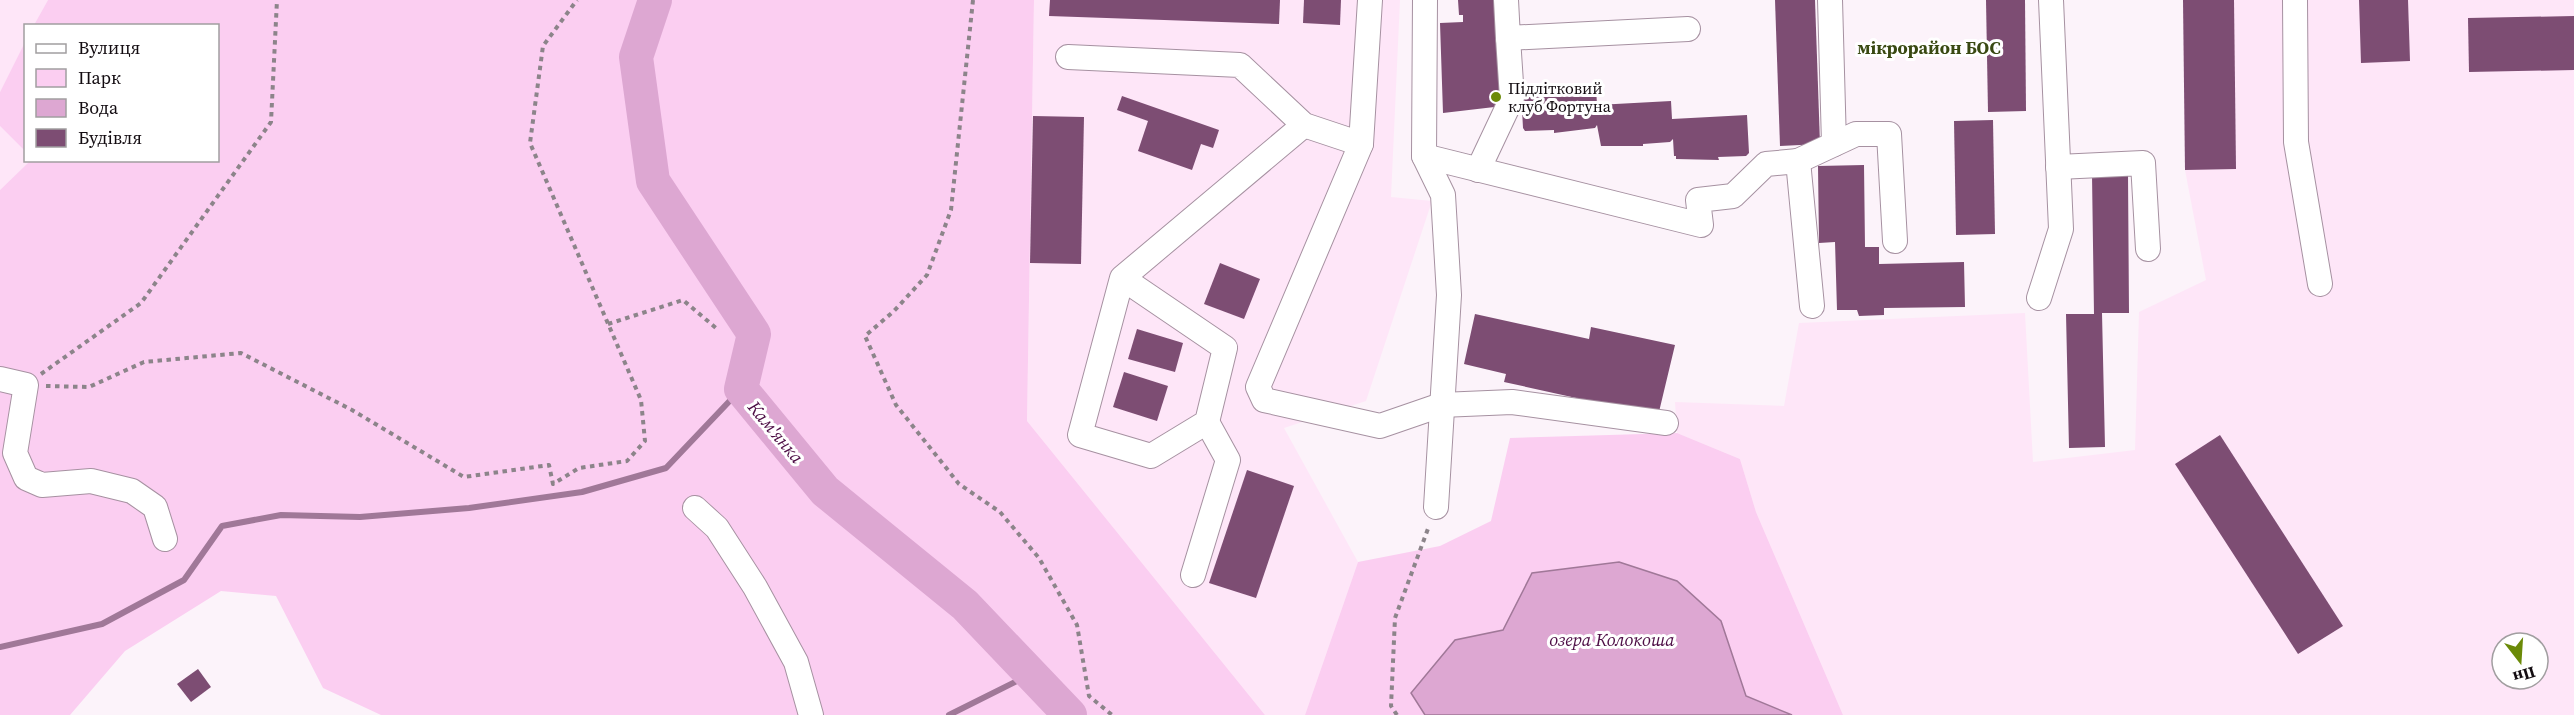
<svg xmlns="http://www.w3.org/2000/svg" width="2574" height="715" font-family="'Source Serif 4',serif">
<rect width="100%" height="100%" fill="#fcf3fa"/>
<g fill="#fee6f8" fill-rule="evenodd">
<polygon points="0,0 48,0 34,25 26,26 25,42 0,92"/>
<polygon points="1034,0 1400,0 1391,197 1432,201 1366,401 1284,428 1358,562 1305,715 1265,715 1027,421"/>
<path d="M 2183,0 L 2574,0 L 2574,715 L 1843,715 L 1756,512 L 1740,459 L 1677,433 L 1675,402 L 1784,406 L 1799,323 L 2025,313 L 2033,462 L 2135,450 L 2139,312 L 2206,280 L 2185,170 ZM 2502,643 L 2538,643 L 2538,679 L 2502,679 Z"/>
<polygon points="0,126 25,151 26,160 30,161 0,190"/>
</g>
<g fill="#fbcef1">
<polygon points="48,0 1034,0 1027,421 1265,715 381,715 323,688 276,596 221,591 125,651 70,715 0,715 0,190 30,161 218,160 218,26 34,25"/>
<polygon points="25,42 25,151 0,126 0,92"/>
<polygon points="1677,433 1740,459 1756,512 1843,715 1305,715 1358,562 1440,546 1491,521 1510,438"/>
</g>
<polygon fill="#dda7d2" stroke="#a07898" stroke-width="1.5" points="1619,562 1677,581 1721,621 1746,696 1792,715 1425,715 1411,693 1455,640 1503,630 1532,573"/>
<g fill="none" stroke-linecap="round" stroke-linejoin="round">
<g stroke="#a07898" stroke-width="6">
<polyline points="0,647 102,624 184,580 222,526 281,515 360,517 469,508 582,492 666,468 741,389"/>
<polyline points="949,715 1031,674"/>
</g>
<polyline stroke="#dda7d2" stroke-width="34" points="655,0 636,57 653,181 754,334 741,389 825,491 965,605 1070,715"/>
</g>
<g fill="#7d4d73">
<polygon points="1050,0 1280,0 1279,24 1049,16"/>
<polygon points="1304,0 1341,0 1340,25 1303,23"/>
<polygon points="1458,0 1503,0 1503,106 1443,113 1440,23 1463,22 1463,15 1459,15"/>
<polygon points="1775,0 1815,0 1820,144 1780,146"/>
<polygon points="1986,0 2025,0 2026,111 1988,112"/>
<polygon points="2183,0 2234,0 2236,169 2185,170"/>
<polygon points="2359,0 2408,0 2410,61 2361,63"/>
<polygon points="2574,16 2574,70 2469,72 2468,18"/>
<polygon points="1596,87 1597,105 1671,101 1672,119 1747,115 1749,153 1746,156 1718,157 1719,160 1676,159 1676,156 1674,156 1673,139 1670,142 1643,144 1643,146 1601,146 1597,125 1595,128 1554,133 1554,130 1525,131 1523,128 1521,91"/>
<polygon points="1122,96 1219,130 1213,148 1201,144 1192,170 1138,151 1148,121 1117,110"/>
<polygon points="1033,116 1084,117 1081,264 1030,263"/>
<polygon points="1993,120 1995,234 1956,235 1954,121"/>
<polygon points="1864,165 1865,247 1879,247 1879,264 1964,262 1965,307 1884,308 1884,315 1859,316 1857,310 1837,310 1835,242 1819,243 1818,166"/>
<polygon points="2128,174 2129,313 2102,313 2105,447 2069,448 2066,314 2094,314 2092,175"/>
<polygon points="1220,263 1260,279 1244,319 1204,304"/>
<polygon points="1475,314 1589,339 1591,327 1675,345 1658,416 1504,382 1506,374 1464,364"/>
<polygon points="1137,329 1183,343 1175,372 1128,359"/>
<polygon points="1124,372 1168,386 1157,421 1113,407"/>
<polygon points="2220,435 2343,626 2298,654 2175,464"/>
<polygon points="1247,470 1294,486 1256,598 1209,583"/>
<polygon points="198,669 211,687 191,702 177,684"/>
</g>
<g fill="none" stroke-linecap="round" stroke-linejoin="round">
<defs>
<g id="minor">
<polyline points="1370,0 1361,144 1258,387 1264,400 1380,426 1441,405 1512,402 1666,423"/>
<polyline points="1425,0 1424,156 1443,195 1449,295 1436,507"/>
<polyline points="1506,0 1508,38 1688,29"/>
<polyline points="1830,0 1834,144"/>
<polyline points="2295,0 2296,142 2320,284"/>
<polyline points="1068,57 1240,65 1304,125 1361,144"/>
<polyline points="1424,156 1701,225 1698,200 1733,196 1766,164 1798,161 1812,306"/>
<polyline points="1798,161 1856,134 1889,134 1895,241"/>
<polyline points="2058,167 2143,163 2148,249"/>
<polyline points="1478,170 1512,98 1508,38"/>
<polyline points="1122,278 1225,348 1207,422 1151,456 1080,435 1122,278 1304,125"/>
<polyline points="2039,298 2061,229 2051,0"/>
<polyline points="0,379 26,385 15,453 26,478 42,485 91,481 132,491 155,507 165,539"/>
<polyline points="695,508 717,528 755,587 796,662 811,715"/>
<polyline points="1193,575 1228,460 1207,422"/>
</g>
</defs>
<use href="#minor" stroke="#a691a1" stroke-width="26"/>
<g stroke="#8c848a" stroke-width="4" stroke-dasharray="4.5 4.5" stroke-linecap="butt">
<polyline points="973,0 951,210 927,275 894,311 865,336 896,405 959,484 1000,512 1039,558 1077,625 1089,696 1112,715"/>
<polyline points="608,324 683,300 716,328"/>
<polyline points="41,374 141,303 271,122 277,0"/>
<polyline points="46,386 89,387 144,362 241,353 352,410 464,477 549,465 553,484 579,468 627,461 645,441 641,400 530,143 543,46 577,0"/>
<polyline points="1397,715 1391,706 1395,618 1429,526"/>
</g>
<use href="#minor" stroke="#fff" stroke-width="24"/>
</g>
<circle fill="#6b8a08" stroke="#fff" stroke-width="2" cx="1496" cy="97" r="6"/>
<g text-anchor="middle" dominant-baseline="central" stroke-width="6" stroke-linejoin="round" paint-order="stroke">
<g font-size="16" fill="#130c11" stroke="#fff" text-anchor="start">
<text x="1508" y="88">Підлітковий<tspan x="1508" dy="18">клуб Фортуна</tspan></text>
</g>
<g font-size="18" font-weight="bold" fill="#394912" stroke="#fff">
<text x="1929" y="47">мікрорайон БОС</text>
</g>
<g font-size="18" font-style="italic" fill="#4d0d45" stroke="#fff">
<text transform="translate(776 432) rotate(50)">Кам'янка</text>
<text x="1612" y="639">озера Колокоша</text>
</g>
</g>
<rect x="24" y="24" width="195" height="138" fill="#ffffff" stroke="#a19ea0" stroke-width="1.5"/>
<rect x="36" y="44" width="30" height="9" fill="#ffffff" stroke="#a19ea0" stroke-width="1.5"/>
<text x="78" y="54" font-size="18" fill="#130c11">Вулиця</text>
<rect x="36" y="69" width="30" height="18" fill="#fbcef1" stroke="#a19ea0" stroke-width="1.5"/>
<text x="78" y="84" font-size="18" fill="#130c11">Парк</text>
<rect x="36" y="99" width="30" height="18" fill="#dda7d2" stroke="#a19ea0" stroke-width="1.5"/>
<text x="78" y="114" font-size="18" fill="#130c11">Вода</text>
<rect x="36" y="129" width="30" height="18" fill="#7d4d73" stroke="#a19ea0" stroke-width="1.5"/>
<text x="78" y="144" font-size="18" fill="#130c11">Будівля</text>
<g transform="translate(2520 661) rotate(163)"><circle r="28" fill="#ffffff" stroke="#a19ea0" stroke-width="1.5"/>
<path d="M0-4.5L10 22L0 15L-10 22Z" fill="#6b8a08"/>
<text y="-9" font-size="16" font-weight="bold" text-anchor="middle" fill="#130c11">Пн</text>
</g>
</svg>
